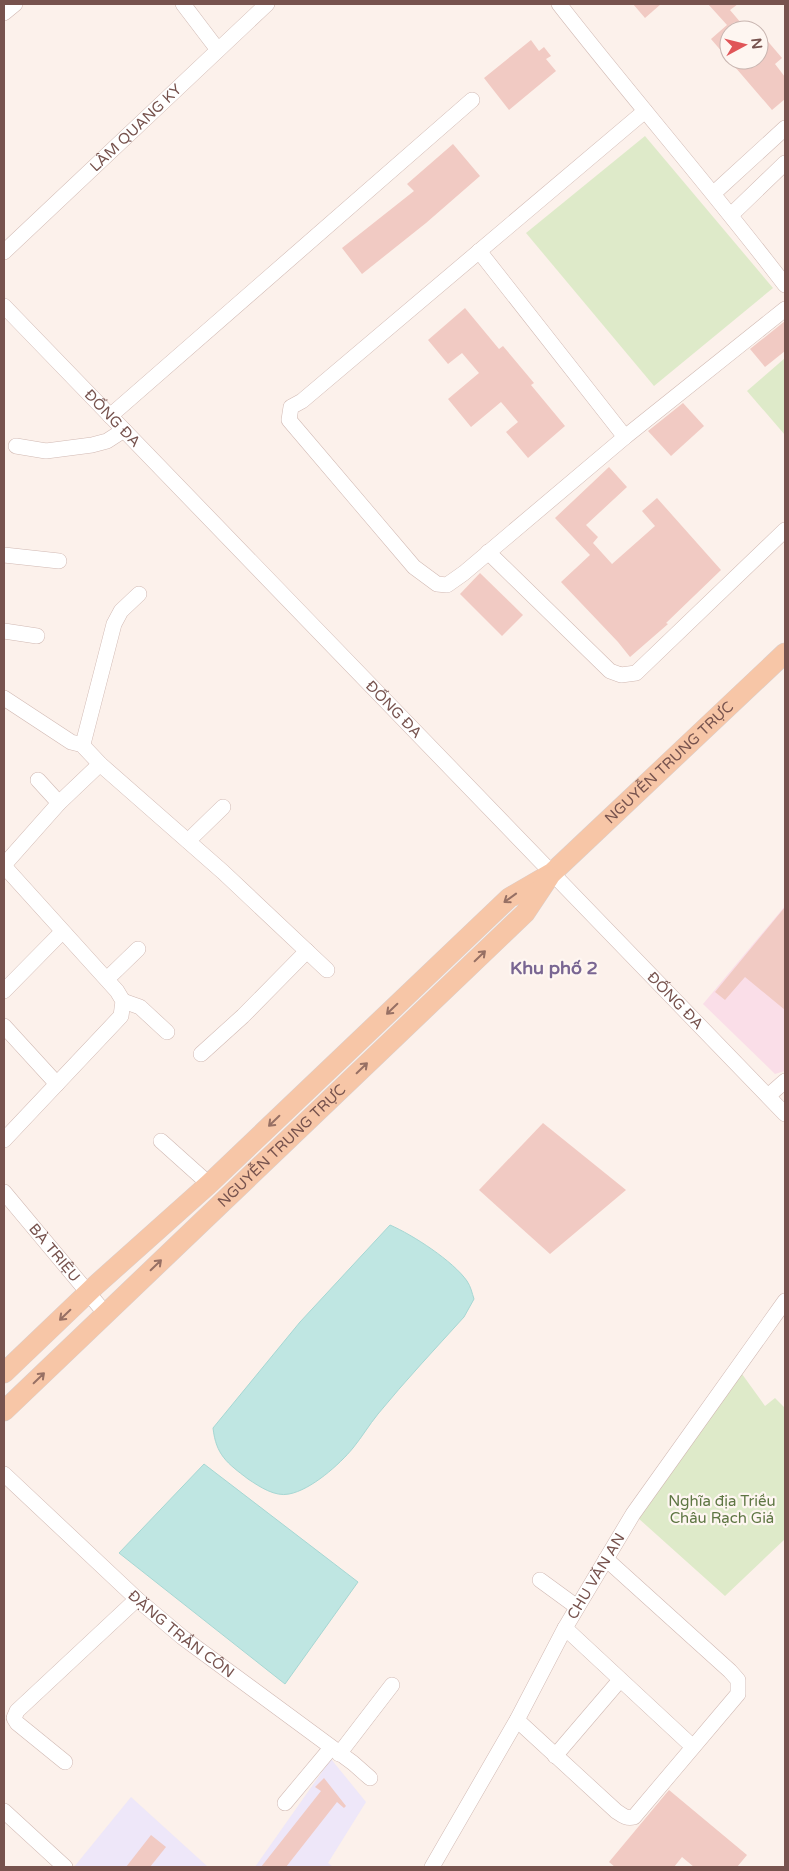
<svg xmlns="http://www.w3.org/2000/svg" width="789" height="1871" font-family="'Varela Round',sans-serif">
<rect width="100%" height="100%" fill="#fcf1eb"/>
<g fill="#eee7f9">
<polygon points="331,1759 366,1802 328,1863 333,1867 255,1867"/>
<polygon points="131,1797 208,1867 74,1867"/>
</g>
<polygon fill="#fadee8" points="785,906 785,1071 775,1074 703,1004"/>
<g fill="#deeac9">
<polygon points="645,136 773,288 654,386 526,233"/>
<polygon points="785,358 785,435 747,391"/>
<polygon points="742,1374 765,1406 775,1398 785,1408 785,1539 725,1596 638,1518"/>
</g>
<g fill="#bfe6e2" stroke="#a6d7d3">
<path d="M 390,1225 C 413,1235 453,1261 467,1281 C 471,1287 472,1293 474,1299 L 464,1317 C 435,1349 405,1381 378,1414 C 369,1425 362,1437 353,1448 C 340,1464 311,1490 289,1494 C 275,1497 260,1487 248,1479 C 227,1463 216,1455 213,1428 L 300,1322 Z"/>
<polygon points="204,1464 358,1582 285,1684 119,1553"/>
</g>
<g fill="#f1cac3">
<polygon points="633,4 661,4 645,18"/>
<polygon points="708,4 738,4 730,10 747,30 731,30 729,28 729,60 759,60 759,31 782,58 775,64 785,77 785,99 772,110 711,39 727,25"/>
<polygon points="531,40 539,51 544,47 551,56 546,59 556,71 509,110 484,78"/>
<polygon points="453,144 480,176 426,223 362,274 342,248 414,191 407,184"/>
<polygon points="465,308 499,349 503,346 534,383 531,385 565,426 528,458 506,432 518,422 501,402 471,427 448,399 479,373 462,353 448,364 428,340"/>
<polygon points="785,321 785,351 765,367 750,349"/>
<polygon points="683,403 704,426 671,456 648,431"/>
<polygon points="609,467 627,487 586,525 598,537 593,543 612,564 655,526 642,511 657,498 721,570 666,623 668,624 630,657 618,642 561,582 590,555 555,518"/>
<polygon points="480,573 523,615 502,636 460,594"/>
<polygon points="785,907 785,1010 745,977 725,1000 715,992"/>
<polygon points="543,1123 626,1190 550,1254 479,1190"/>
<polygon points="324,1778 346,1806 344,1808 337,1802 286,1867 261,1867 321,1791 315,1787"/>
<polygon points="669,1790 747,1855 737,1867 694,1867 682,1857 674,1867 615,1867 609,1862"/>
<polygon points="151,1835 166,1847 150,1867 126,1867"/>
</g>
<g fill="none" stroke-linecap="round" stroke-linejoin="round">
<defs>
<g id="minor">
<polyline points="183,4 218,50"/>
<path d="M 559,4 C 633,99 712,189 785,285"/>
<polyline points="4,13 15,4"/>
<polyline points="645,111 302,401 291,407 289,420 414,567 437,584 447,585 464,573 625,437 785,309"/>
<polyline points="714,193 785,128"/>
<polyline points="731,215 785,163"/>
<polyline points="479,251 625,437"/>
<path id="s1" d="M 4,252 L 267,4"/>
<path id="s2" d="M 4,306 L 785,1114"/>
<polyline points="110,416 472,100"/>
<polyline points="16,446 46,451 92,445 107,441 124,430"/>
<polyline points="488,552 610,671 621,675 636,673 785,530"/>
<polyline points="4,555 59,561"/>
<polyline points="139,594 121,611 114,624 83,744 84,747 100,764 223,872 327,970"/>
<polyline points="4,631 37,636"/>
<polyline points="4,698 71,742 83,745"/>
<polyline points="38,780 59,803"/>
<polyline points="188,841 223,807"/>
<polyline points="4,865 59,803 100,764"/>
<polyline points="4,866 117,991 123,1001 121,1016 4,1140"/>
<polyline points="107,979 138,949"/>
<polyline points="4,991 62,932"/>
<polyline points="123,1001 140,1007 167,1032"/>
<polyline points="4,1026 57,1084"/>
<polyline points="201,1054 243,1016 307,951"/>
<polyline points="768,1096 785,1081"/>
<polyline points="161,1141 209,1184"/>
<path id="s3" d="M 4,1192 L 105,1313"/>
<path id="s4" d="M 4,1474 L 137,1599 L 182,1637 L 353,1763 L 370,1778"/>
<polyline points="540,1580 577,1607"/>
<polyline points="565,1628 692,1746"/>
<path d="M 517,1720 L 616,1811 C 622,1815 626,1819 634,1817 L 738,1694 L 738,1680 L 730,1671 L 606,1559"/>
<polyline points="339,1754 392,1685"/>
<polyline points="555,1756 620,1680"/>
<polyline points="65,1762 17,1723 14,1718 17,1711 137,1599"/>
<polyline points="285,1803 331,1748"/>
<polyline points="4,1811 65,1867"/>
<path id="s5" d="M 432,1867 L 517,1720 L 565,1628 L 633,1514 L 785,1301"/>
</g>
<g id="major">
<path id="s6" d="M 4,1373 L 96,1285 L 209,1184 L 509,898 L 552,873 L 785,653"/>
<path id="s7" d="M 4,1411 L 525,913 L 549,877"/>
</g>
</defs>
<use href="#minor" stroke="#d1b9b3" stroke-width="16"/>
<use href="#major" stroke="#d9cfcd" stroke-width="21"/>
<use href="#minor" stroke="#fff" stroke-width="15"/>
<use href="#major" stroke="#f7c6a7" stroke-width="20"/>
</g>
<defs><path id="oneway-shaft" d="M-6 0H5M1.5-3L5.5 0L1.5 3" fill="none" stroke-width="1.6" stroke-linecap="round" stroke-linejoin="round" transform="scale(1.25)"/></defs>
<g stroke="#977064">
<use href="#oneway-shaft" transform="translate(510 898) rotate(144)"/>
<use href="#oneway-shaft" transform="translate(480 956) rotate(-44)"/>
<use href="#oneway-shaft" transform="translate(392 1009) rotate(136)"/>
<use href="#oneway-shaft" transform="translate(362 1068) rotate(-44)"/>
<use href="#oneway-shaft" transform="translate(274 1121) rotate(136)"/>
<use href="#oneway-shaft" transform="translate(156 1265) rotate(-44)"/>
<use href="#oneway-shaft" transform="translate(65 1315) rotate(136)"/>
<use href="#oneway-shaft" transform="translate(39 1378) rotate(-44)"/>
</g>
<g text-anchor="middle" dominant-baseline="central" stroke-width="4.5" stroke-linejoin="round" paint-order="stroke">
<g font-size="15" fill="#77534e" stroke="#fef6f1">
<text stroke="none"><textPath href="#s1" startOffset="181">LÂM QUANG KY</textPath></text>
<text stroke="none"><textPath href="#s2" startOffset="156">ĐỐNG ĐA</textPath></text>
<text stroke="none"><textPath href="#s2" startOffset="561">ĐỐNG ĐA</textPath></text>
<text stroke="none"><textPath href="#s6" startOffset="904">NGUYỄN TRUNG TRỰC</textPath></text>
<text stroke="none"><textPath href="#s2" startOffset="966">ĐỐNG ĐA</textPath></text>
<text stroke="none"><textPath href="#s7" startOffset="384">NGUYỄN TRUNG TRỰC</textPath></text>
<text stroke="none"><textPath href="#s3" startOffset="79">BÀ TRIỆU</textPath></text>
<text stroke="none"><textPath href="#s5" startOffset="334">CHU VĂN AN</textPath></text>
<text stroke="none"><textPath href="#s4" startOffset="239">ĐẶNG TRẦN CÔN</textPath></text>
</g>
<g font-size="15" fill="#5e7643" stroke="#fef6f1">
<text x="722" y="1501">Nghĩa địa Triều<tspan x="722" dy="17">Châu Rạch Giá</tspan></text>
</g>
<g font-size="18" font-weight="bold" fill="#796692" stroke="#fef6f1">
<text x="554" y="968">Khu phố 2</text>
</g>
</g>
<rect width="789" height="1871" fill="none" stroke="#77534e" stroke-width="10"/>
<g transform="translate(744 45) rotate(83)"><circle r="24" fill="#fef6f1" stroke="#c8b5b0"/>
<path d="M0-4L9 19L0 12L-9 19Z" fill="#e05558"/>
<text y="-8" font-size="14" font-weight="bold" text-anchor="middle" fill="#77534e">N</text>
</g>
</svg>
